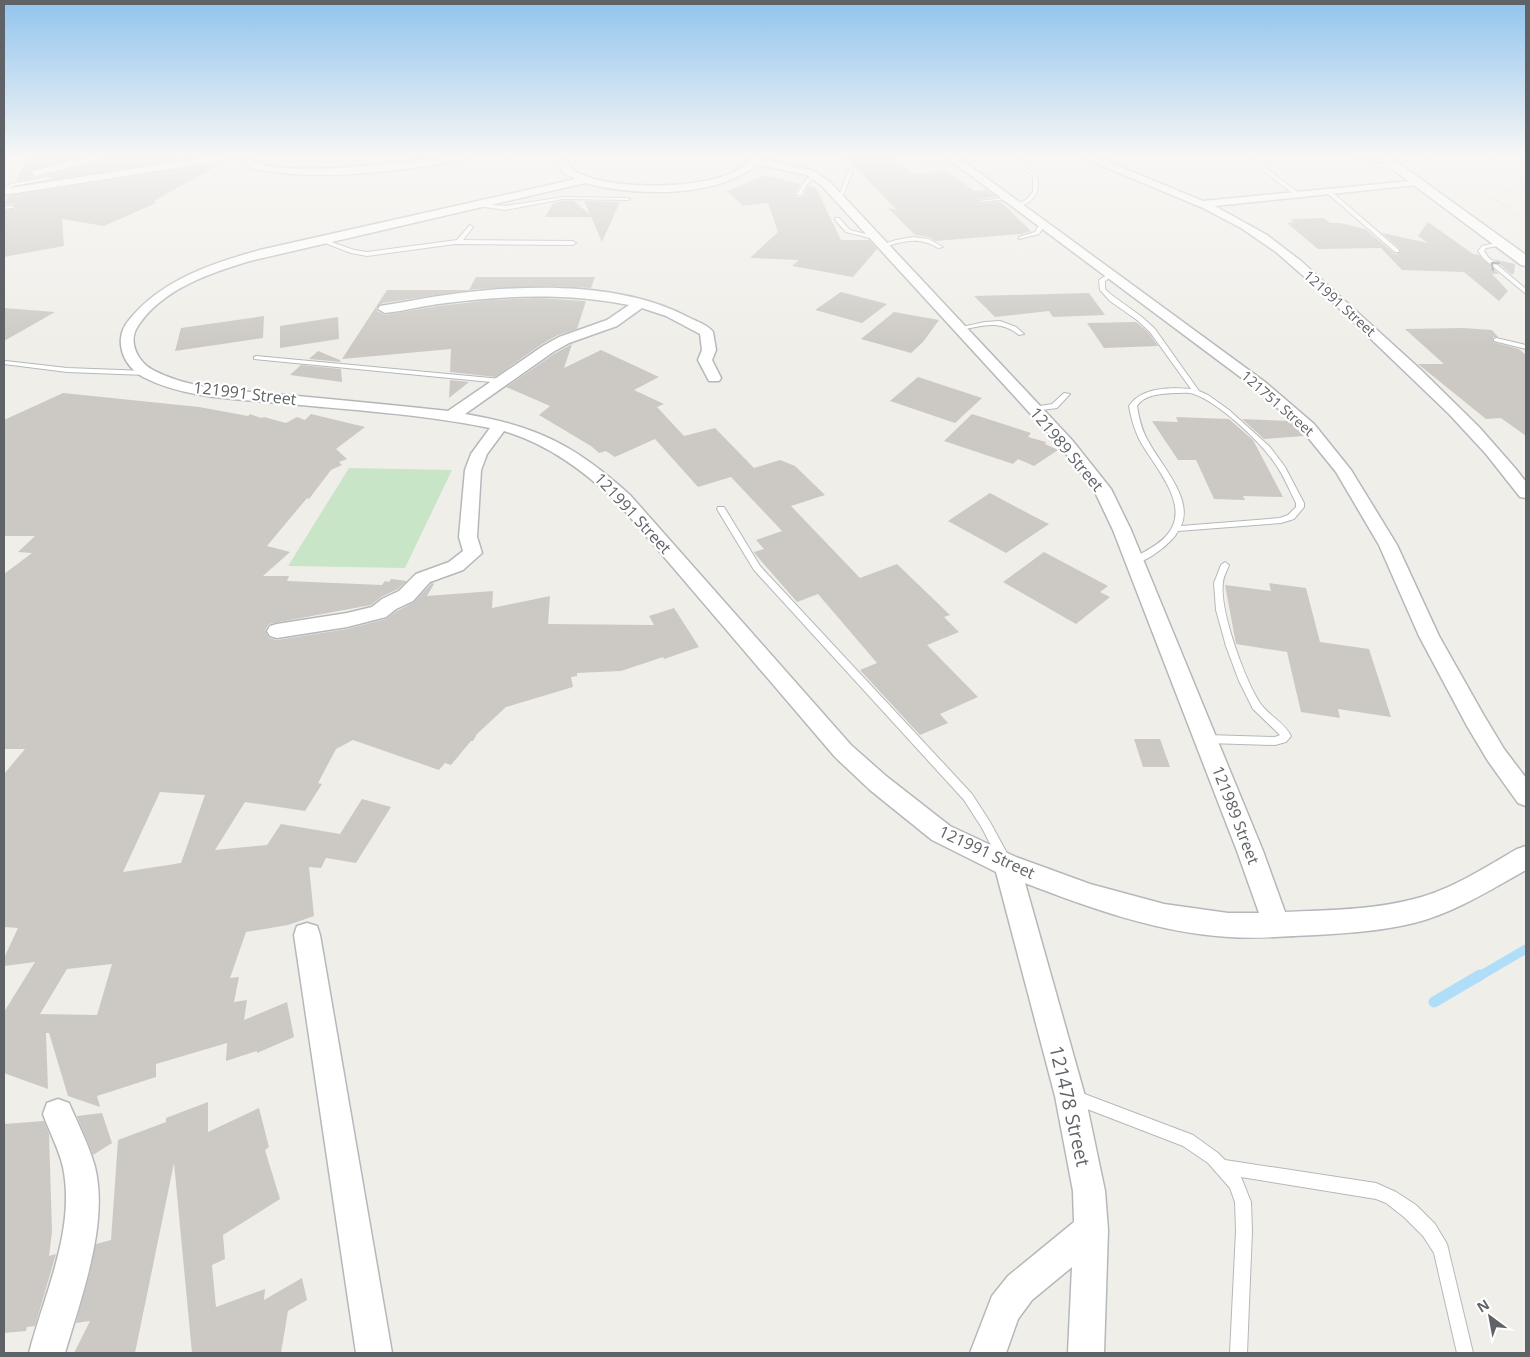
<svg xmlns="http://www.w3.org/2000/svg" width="1530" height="1357" font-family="'Open Sans',sans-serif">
<rect width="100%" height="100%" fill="#f0eee8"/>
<polygon fill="#c9e5c7" points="349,468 452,470 405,568 288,566"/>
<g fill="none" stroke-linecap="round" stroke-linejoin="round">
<polyline stroke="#b0ddf8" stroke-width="9" points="1478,977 1526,949"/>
<polyline stroke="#b0ddf8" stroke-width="11" points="1434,1002 1480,975"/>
</g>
<g fill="#ccc9c4" fill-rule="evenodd">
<polygon points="28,157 79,157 32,169 29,174 35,178 16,181"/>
<polygon points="109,157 191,157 52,180 49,176 44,176"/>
<polygon points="845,157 892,157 914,174 947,171 974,191 986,190 996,197 979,199 978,203 1001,202 1031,231 1022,234 936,241 929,237 915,235 888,208 897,210"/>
<polygon points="224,162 154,201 156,203 104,226 62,219 64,246 4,257 4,211 15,208 13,204 4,205 8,196"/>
<polygon points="765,175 800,184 795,194 797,197 803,196 808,186 816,188 841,240 869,240 877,249 853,277 792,266 799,260 750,258 778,232 768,203 743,206 727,191"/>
<polygon points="563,201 574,201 590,215 584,201 620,202 602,242 591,217 545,217 553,203"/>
<polygon points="1324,218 1330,223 1340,223 1365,229 1395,254 1400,253 1400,249 1382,233 1428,243 1418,236 1428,222 1473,254 1479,255 1499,274 1492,274 1508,291 1499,301 1464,272 1402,270 1381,248 1318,249 1287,223 1294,222 1291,219"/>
<polygon points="1493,259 1515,264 1514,274 1511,274"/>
<polygon points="476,277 595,277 591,288 553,286 478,289 383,303 376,308 377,311 385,315 438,306 492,300 538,298 586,301 577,329 558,335 542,344 495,377 450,372 451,349 342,359 387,290 469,290"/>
<polygon points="841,292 887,304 862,323 815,310"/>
<polygon points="1089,293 1105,315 1053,317 1049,311 995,317 974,296"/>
<polygon points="4,308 55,312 4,341"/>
<polygon points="894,312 939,320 923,342 911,353 861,339"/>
<polygon points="264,316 263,338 175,351 181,328"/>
<polygon points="338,317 339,339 280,348 280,326"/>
<polygon points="1136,322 1149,333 1158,346 1104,348 1087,323"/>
<polygon points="1463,328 1492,330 1498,337 1493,337 1493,342 1519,349 1526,355 1526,436 1501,418 1486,419 1418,364 1444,364 1405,329"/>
<polygon points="572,344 564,368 601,350 659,377 634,390 664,404 657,407 684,436 715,428 754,468 780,460 795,466 825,495 791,506 860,578 897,564 950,615 944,617 959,632 927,645 978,697 940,714 948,723 920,735 860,670 877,663 818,594 797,602 755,554 754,552 764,549 756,540 782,531 731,477 698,487 655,439 615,457 606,451 599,453 591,446 539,415 550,406 506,387 554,354"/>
<polygon points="318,351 340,360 341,362 309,359"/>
<polygon points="301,365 341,369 342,382 290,375"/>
<polygon points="918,377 982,398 955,423 890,401"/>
<polygon points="450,380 469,382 449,398"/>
<path d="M 63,393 L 199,407 L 248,416 L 250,414 L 261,418 L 264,417 L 286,423 L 297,417 L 305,420 L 311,414 L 365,427 L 336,449 L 347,459 L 339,462 L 342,465 L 331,470 L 309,499 L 307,498 L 267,546 L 290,552 L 263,576 L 289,576 L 287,581 L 382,585 L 385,581 L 389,582 L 391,579 L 407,581 L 398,589 L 381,597 L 371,605 L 269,624 L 265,630 L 269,638 L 277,640 L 347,629 L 386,619 L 397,611 L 414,602 L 432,583 L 434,584 L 427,596 L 493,591 L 492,608 L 550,596 L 548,624 L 654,625 L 649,616 L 674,608 L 699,647 L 664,659 L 663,657 L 621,671 L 577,673 L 577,676 L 571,677 L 573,687 L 506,707 L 477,734 L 473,741 L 471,741 L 451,765 L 445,763 L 439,770 L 353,740 L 336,749 L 318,783 L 322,784 L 305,811 L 245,802 L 215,850 L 267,845 L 281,824 L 340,834 L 362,799 L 391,807 L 356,863 L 326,858 L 321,868 L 309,867 L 314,916 L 288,925 L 246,932 L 230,978 L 239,977 L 234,1002 L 247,1000 L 244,1020 L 287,1002 L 294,1037 L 257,1053 L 257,1051 L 226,1061 L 227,1043 L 156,1064 L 156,1077 L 97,1096 L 100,1107 L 68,1096 L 49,1033 L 46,1033 L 48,1089 L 4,1073 L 4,1012 L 35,962 L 4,966 L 4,958 L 18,928 L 4,927 L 4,774 L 25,749 L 4,749 L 4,574 L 32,553 L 18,552 L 35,536 L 4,536 L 4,420 ZM 160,792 L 205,795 L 181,863 L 123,872 ZM 112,964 L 97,1015 L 40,1014 L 67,969 Z"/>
<polygon points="972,414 1031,433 1028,437 1046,442 1045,444 1058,450 1034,466 1018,459 1013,464 944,441"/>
<polygon points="1176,417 1229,419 1253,440 1283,497 1243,496 1245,500 1214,499 1196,460 1178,460 1152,421 1178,422"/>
<polygon points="1242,419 1289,421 1304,436 1264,439"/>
<polygon points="990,493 1033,516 1049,524 1006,553 948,521"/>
<polygon points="1044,552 1108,586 1100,592 1110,597 1076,624 1003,582"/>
<polygon points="1269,583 1306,588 1320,642 1369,649 1391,717 1338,709 1340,718 1301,712 1287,652 1236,644 1225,585 1271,591"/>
<polygon points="1134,739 1160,739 1170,767 1143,767"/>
<polygon points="208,1102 208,1132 259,1108 269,1147 265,1150 280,1199 223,1235 225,1259 212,1265 216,1307 265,1289 264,1300 302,1278 307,1300 288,1311 281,1353 192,1353 174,1163 135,1353 74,1353 90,1321 76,1323 96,1244 111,1240 118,1140 166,1122 166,1118"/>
<polygon points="102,1113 112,1143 93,1155 77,1116"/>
<polygon points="44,1121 49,1134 52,1232 49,1256 56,1254 35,1326 27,1327 26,1331 4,1333 4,1124"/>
</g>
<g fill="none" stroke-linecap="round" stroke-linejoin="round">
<defs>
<g id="service">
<polygon points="1254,157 1259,157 1266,168 1300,194 1300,196 1296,196 1262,170"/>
<polygon points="1360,157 1366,157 1376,163 1402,170 1400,171 1372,165"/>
<polygon points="956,160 958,162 925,165 923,164"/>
<path d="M 1026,167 L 1037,177 C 1040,194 1034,202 1018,207 L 1016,204 L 1026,200 L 1033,192 L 1033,177 L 1024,168 Z"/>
<polygon points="849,170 853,171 842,198 838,199"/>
<polygon points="812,174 816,175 807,185 801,195 797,195 803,183"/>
<polygon points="48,177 50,179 13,186 9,189 9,192 5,191 5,187 10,184"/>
<polygon points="1327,191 1331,191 1399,250 1399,252 1395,252 1327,193"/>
<polygon points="563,197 628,198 630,199 628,200 563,199 505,210 471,205 474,203 505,206"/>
<polygon points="1010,197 1008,199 981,202 979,201"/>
<polygon points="13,206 13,208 4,209 4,207"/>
<polygon points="835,218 839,218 850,230 881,238 878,240 846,232 835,220"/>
<polygon points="1041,222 1046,223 1039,234 1019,239 1019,237 1035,232"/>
<polygon points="470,225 473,227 463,240 573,241 576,243 573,245 455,244 367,256 351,253 317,240 320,238 354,250 367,252 457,240"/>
<path d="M 913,237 L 929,239 L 943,247 L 938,248 C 920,236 903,241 884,247 L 881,245 L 896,240 Z"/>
<polygon points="1501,242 1503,243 1503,245 1486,248 1484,251 1488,257 1526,289 1526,294 1484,259 1478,251 1482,246"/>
<path d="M 1110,273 L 1115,274 L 1105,281 L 1105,289 L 1109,293 L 1142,317 L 1155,329 L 1199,391 L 1208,395 L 1229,410 L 1270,447 L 1285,467 L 1304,503 L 1304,507 L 1294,519 L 1281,523 L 1178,531 C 1173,542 1144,565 1132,563 L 1131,561 L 1132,559 C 1143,552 1158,546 1167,535 C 1193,505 1153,466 1139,439 C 1134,428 1131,418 1129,406 C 1141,387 1171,387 1191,389 L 1150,332 L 1137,320 L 1110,301 L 1100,290 L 1099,280 ZM 1175,393 C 1181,393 1188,392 1194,394 C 1219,403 1259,440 1274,462 C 1283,474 1289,489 1296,503 L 1296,507 L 1288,515 L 1280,518 L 1181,526 C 1194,498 1159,463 1147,439 C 1141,428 1139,418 1137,406 C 1145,394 1161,394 1175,393 Z"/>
<path d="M 1000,321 L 1016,327 L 1024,334 L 1019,335 C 999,319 983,326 960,330 L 957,328 L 985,322 Z"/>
<polygon points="1496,338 1526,345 1526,349 1494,341 1494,339"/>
<polygon points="256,356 501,379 504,381 501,383 254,359 254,357"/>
<polygon points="6,361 67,368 146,371 149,373 146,375 67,372 4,364 4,362"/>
<polygon points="1064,393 1070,394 1057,408 1034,411 1030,409 1034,407 1052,404"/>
<polygon points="718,507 724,507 760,566 972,794 990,822 1008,855 1010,859 1008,863 1004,864 1000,863 982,828 964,800 754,570 717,509"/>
<path d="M 1225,562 L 1229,565 C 1227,571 1223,577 1223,583 C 1219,610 1245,680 1260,703 C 1269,716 1284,722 1291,736 L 1286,742 L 1275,745 L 1207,743 L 1203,742 L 1202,739 L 1203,736 L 1207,735 L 1275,737 L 1280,735 L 1253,709 L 1239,681 L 1226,646 L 1216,610 L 1214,583 L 1221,565 Z"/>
<polygon points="1074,1090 1193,1135 1218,1153 1225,1160 1376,1183 1396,1192 1416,1205 1435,1224 1447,1244 1473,1353 1457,1353 1434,1253 1423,1236 1404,1217 1386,1203 1376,1199 1241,1177 1251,1202 1252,1231 1247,1353 1230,1353 1236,1231 1235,1202 1230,1188 1208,1163 1183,1146 1069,1102 1067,1097 1069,1092"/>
</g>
<g id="minor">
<polygon points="88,157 107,157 36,176 31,173 32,171"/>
<polygon points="206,157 232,157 227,160 4,195 4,189"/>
<path d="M 242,157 L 252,157 C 266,182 415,160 444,158 C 452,157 462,157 471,157 L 466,160 C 409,169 351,178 293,174 C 278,172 261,172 248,166 Z"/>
<path d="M 555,157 L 565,157 C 567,162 570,167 573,170 C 606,192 709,190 741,168 C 745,166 749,161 752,157 L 763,157 L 761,159 L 814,171 L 830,182 L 1072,440 L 1111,489 L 1131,530 L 1263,851 L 1285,912 C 1328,910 1372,910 1414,899 C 1451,890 1484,868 1517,849 L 1526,846 L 1526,870 C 1490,890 1454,913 1414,923 C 1381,931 1349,933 1316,935 C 1287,936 1258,939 1229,937 C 1159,933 1090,908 1025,883 L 1085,1096 L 1105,1191 L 1108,1230 L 1104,1353 L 1068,1353 L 1072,1267 L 1032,1300 L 1018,1319 L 1006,1353 L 970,1353 L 992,1296 L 1008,1276 L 1074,1222 L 1073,1191 L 1055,1096 L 996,872 L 932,840 L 870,790 L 835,757 L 618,503 C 583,470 549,445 504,431 L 487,454 L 481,470 L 477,537 L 482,553 L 463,570 L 430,582 L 413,601 L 396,609 L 386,617 L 347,627 L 277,638 L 270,636 L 267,631 L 270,626 L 277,624 L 347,613 L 372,607 L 382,599 L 399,591 L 416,574 L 449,562 L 463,551 L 459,537 L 465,470 L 471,454 L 490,428 C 422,414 350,410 280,403 C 235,399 184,398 143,377 C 122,365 113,339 129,320 C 162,279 215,262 264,249 L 576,179 L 564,173 ZM 757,164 L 807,175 L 822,186 L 1060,446 L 1094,490 L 1113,530 L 1237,851 L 1259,913 L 1228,913 L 1164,904 L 1090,884 L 1016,857 L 950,826 L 886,776 L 851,745 L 630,495 C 576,446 537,426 465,414 L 553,352 L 569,343 L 617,326 L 642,308 L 666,316 L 700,334 L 702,350 L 698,360 L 709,381 L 719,381 L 721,378 L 712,360 L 716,350 L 713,332 C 708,325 698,322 690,318 C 612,276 495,285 410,301 C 400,303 390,304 380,306 L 378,309 L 385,313 C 405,311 425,305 446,303 C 506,295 569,293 629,305 L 607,320 L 559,337 L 543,346 L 448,411 C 394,405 340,400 286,395 C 243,391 193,391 153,370 C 138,362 127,342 138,326 C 162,289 210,273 250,261 L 585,183 C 633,196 718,199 757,164 Z"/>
<polygon points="946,157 958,157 1265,382 1314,424 1351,470 1397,545 1439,636 1483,714 1504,749 1526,778 1526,806 1518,803 1488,761 1467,726 1419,636 1379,545 1336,472 1302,430 1255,388"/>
<polygon points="1081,157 1096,157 1203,201 1421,180 1421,184 1417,185 1215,206 1267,235 1301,261 1420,369 1479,427 1515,468 1526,482 1526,498 1520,497 1486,454 1449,414 1324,294 1276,252 1241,228 1203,208"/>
<polygon points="307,923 317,926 320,935 392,1353 356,1353 294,935 297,926"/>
<path d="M 58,1099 L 69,1103 C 78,1124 89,1145 95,1167 C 109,1224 81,1298 65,1353 L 29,1353 C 44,1294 76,1230 63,1167 C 59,1149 49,1131 43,1114 L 47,1103 Z"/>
</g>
<polygon id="tertiary" points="1376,157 1390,157 1526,255 1526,266 1521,265"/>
</defs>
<use href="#service" stroke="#b5b8bb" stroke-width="2"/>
<use href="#minor" stroke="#b5b8bb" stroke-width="3"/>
<use href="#tertiary" stroke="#b5b8bb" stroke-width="3"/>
<use href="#service" fill="#fff" fill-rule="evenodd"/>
<use href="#minor" fill="#fff" fill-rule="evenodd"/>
<use href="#tertiary" fill="#fff" fill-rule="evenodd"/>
<g stroke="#b6b7b7" stroke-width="2" stroke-dasharray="0.5 3" stroke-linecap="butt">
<polyline points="1429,157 1526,220"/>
<polyline points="1452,157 1526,202"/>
<polyline points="1489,157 1526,179"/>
</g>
</g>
<defs><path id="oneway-chevron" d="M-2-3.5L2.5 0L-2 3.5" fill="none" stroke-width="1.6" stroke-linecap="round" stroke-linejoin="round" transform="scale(1.25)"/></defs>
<use stroke="#979a9c" href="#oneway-chevron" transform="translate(1494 265) rotate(-140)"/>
<linearGradient id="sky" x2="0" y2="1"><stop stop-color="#91c4ee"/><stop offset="0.45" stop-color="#f8f7f5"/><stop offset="1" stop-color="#f8f7f5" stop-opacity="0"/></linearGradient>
<rect width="1530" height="347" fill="url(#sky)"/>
<g text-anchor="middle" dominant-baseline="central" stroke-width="4.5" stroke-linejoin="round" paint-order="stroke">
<g font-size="14" fill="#5f6367" stroke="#fff">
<text transform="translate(1340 303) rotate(42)">121991 Street</text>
<text transform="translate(1278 403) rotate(41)">121751 Street</text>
</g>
<g font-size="16" fill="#5f6367" stroke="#fff">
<text transform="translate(245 393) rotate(7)">121991 Street</text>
<text transform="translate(1067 449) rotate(50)">121989 Street</text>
<text transform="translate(633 513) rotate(47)">121991 Street</text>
<text transform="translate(1236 815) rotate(69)">121989 Street</text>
<text transform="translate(987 852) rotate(25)">121991 Street</text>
</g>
<g font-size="19" fill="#5f6367" stroke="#fff">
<text transform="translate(1070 1106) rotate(77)">121478 Street</text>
</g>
</g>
<rect width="1530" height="1357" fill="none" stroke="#5f6367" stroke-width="10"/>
<g transform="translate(1490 1317) rotate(328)" stroke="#ffffff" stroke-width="4" paint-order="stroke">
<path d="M0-4L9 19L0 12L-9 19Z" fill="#5f6367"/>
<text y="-8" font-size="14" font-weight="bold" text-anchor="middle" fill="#5f6367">N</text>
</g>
</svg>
